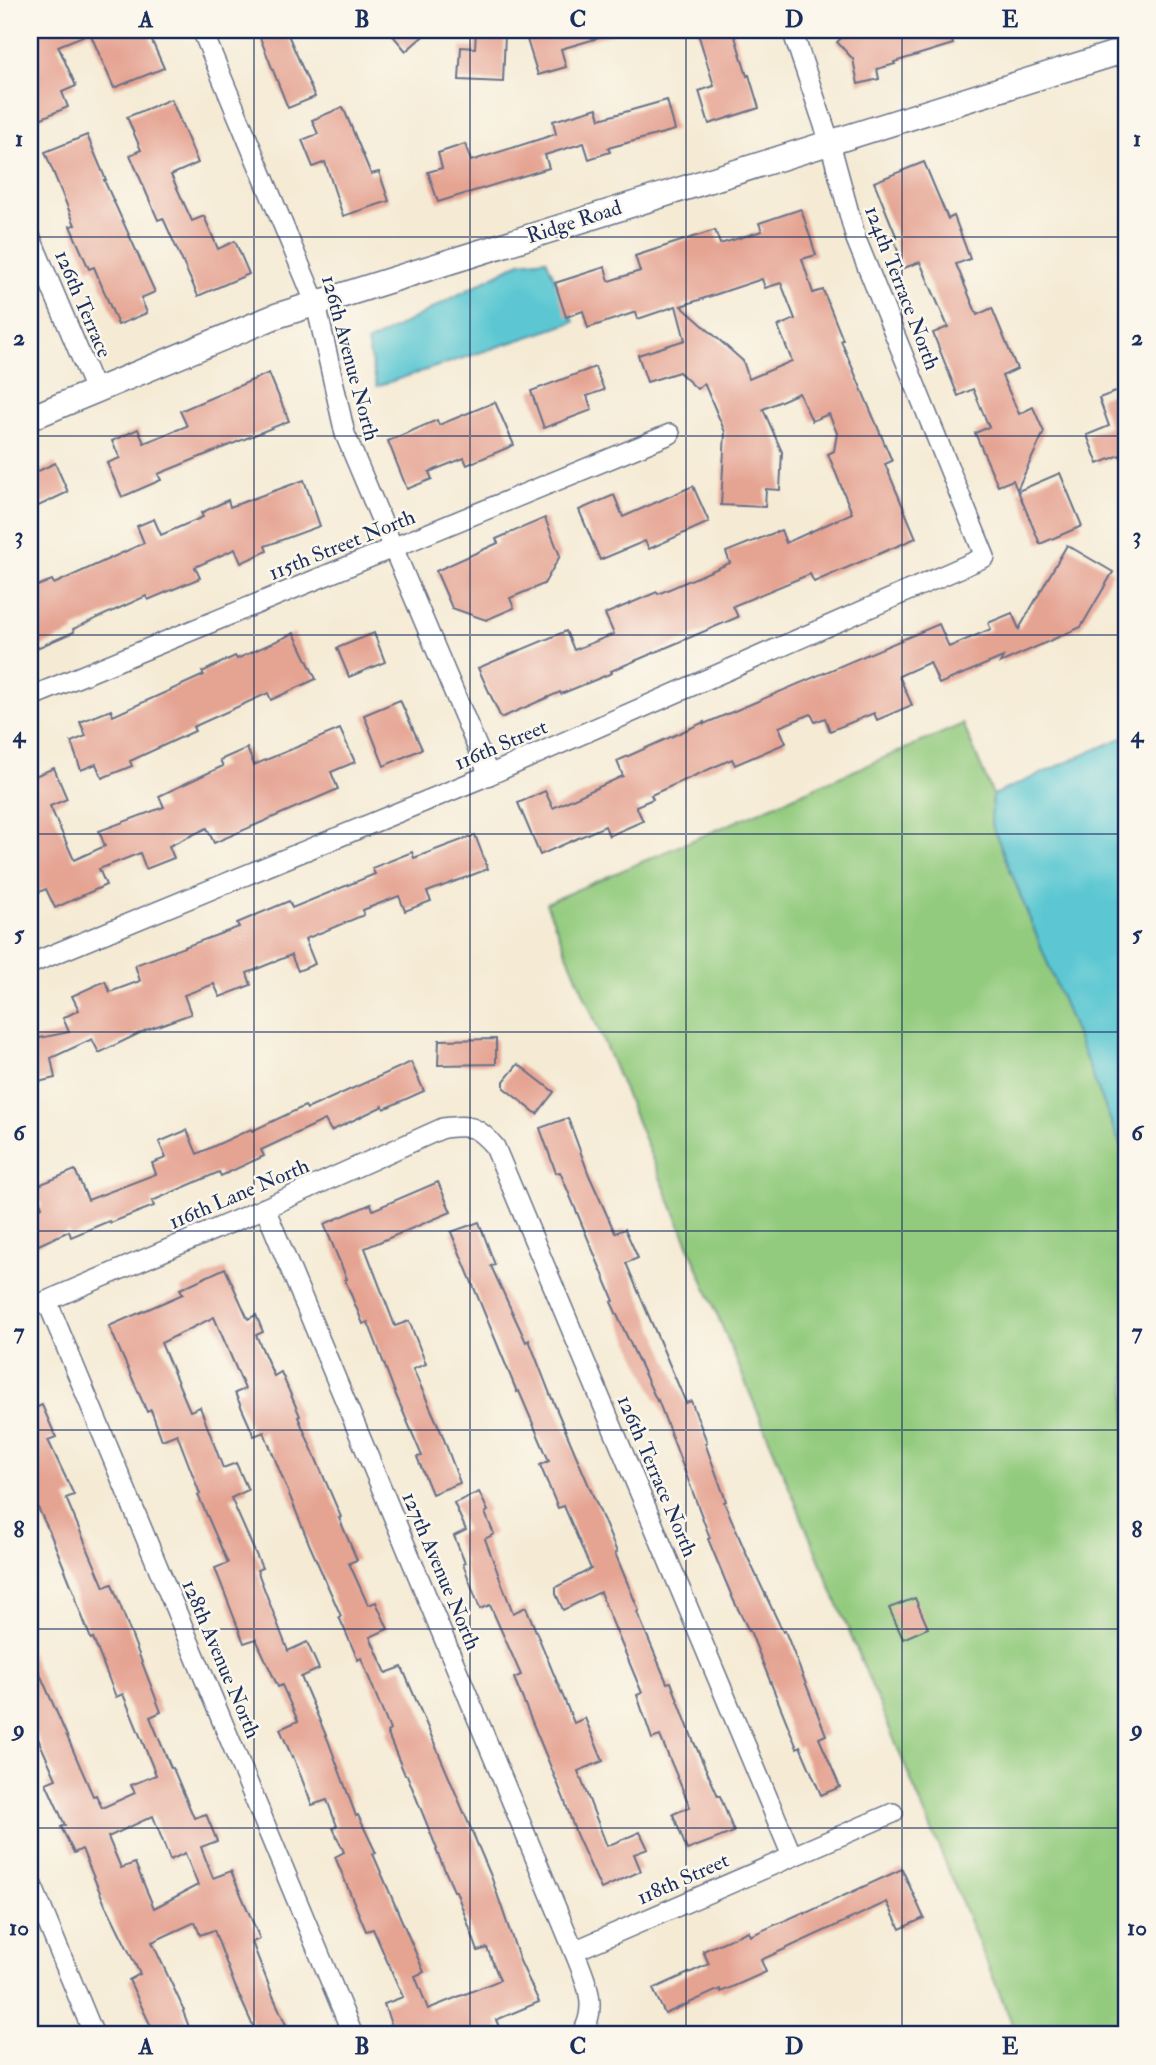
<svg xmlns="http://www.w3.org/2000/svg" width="1156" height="2065" font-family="'IM FELL Double Pica',serif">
<rect width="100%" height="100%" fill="#fbf7ec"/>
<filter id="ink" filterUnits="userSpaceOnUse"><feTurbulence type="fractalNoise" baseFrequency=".0143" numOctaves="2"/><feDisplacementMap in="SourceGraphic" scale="14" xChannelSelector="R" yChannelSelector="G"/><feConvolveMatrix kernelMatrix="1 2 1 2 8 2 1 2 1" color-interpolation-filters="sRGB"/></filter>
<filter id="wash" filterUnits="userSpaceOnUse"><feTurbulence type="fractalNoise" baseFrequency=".00686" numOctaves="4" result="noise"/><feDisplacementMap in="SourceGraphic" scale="28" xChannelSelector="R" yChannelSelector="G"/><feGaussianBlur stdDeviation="1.57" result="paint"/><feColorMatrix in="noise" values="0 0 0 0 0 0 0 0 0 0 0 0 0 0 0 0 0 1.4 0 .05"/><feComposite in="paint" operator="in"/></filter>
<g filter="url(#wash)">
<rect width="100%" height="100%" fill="#f5ebd5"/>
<polygon fill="#93cb7e" stroke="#577d6e" stroke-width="2" points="963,724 993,795 991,822 1126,1159 1126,2035 1017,2035 546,903"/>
<g fill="#5bc7d2" stroke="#3b7b98" stroke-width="2">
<polygon points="546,259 574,322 377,386 367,343 520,262"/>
<polygon points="1126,736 1126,1159 991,822 993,795"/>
</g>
<g id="blocks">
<g fill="#e5a392" fill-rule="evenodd">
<polygon points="30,30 147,30 164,68 114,88 90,33 58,46 76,86 62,92 68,107 30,123"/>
<polygon points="257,30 286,30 315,97 288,108"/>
<polygon points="388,30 430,30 406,51"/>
<polygon points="524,30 611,30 612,34 561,49 566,67 538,75"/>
<polygon points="697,30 733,30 747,76 749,75 759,108 709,124 699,91 714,86"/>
<polygon points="850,30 949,30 953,44 894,62 895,64 877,69 879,79 858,84 853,59 837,42"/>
<polygon points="476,32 505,34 503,82 459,80 461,47 475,48"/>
<polygon points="171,99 198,163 171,175 192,221 204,216 218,249 235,241 249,274 198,296 163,218 158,220 130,155 141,150 127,117"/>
<polygon points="667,100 675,130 608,148 610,152 589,159 584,143 545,155 549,168 438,202 428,172 442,168 438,153 465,144 471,161 556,134 553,121 597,108 600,119"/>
<polygon points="343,107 371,174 379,172 389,201 343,216 325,162 313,167 302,140 318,134 312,120"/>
<polygon points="87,135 106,180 104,180 155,292 141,298 147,313 118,325 94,267 89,269 70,226 75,225 45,152"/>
<polygon points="924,162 948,219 954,216 970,259 956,264 977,315 992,308 1017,369 1002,376 1019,414 1033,407 1044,432 1017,490 1013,480 998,486 975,433 989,427 973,389 958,396 933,333 948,327 920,262 904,268 894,240 897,238 874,182"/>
<path d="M 801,209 L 816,255 L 802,259 L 813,293 L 823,290 L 843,340 L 841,341 L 892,461 L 885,464 L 916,538 L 814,582 L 810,574 L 733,606 L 738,617 L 611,671 L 612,673 L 561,694 L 560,692 L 501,718 L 478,668 L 566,631 L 574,650 L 614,634 L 605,614 L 657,592 L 658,594 L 730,563 L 726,552 L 781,530 L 786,543 L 852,513 L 828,454 L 834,451 L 837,433 L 829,414 L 812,421 L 799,393 L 763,409 L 782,452 L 780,490 L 766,489 L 765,507 L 721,505 L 725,432 L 704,383 L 697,389 L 679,372 L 647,382 L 638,355 L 685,340 L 676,306 L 638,319 L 636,312 L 588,328 L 583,311 L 566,317 L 555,283 L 605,267 L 609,281 L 640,271 L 635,256 L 715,230 L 720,244 L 762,231 L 759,223 ZM 762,279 L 765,288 L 781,283 L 795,319 L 778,326 L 792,361 L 749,379 L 743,361 L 681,306 Z"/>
<polygon points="595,367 604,390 587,396 592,410 544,428 531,391"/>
<polygon points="269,373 289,421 158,474 161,480 122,497 107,463 120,458 112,441 138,429 144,443 187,426 180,411"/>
<polygon points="1126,388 1126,466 1125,466 1120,455 1098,464 1087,435 1109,426 1099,398"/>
<polygon points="495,402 514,445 467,465 464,458 429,472 432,479 407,489 388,441 437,420 439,425"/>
<polygon points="55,463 68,492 30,510 30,475"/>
<polygon points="1060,473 1082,526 1040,544 1018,491"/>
<polygon points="304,480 320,526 265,546 267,551 241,563 235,549 195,567 200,578 148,600 146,596 73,629 74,632 30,651 30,589 52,580 54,584 144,543 137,526 154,519 161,535 203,517 201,513 228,500 230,507"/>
<polygon points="693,486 709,522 649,549 645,541 600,560 579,510 614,495 623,517"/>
<polygon points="545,518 560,556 544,584 510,598 514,608 486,620 452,608 436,571 498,543 496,539"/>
<polygon points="1067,545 1113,572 1081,627 1000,663 1003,657 939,684 930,662 899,676 912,705 877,720 874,713 830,731 825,718 815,722 811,714 779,727 786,743 735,765 732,759 651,795 653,799 636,806 643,821 609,836 605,826 540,855 518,803 545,791 553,808 623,776 617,761 704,722 704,724 939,624 949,647 991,629 988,623 1012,613 1019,629"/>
<polygon points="294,633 316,679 271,700 268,693 193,727 195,731 130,761 132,766 102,778 96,764 81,770 71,742 86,736 80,722 111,710 113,716 204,675 202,672 235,656 237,659"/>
<polygon points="374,633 385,662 349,677 337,648"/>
<polygon points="400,700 422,749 384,766 364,715"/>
<polygon points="340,729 355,762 331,772 338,789 214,843 207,828 169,846 174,858 146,869 140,853 99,869 106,885 55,908 46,889 30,896 30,778 54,768 67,799 50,806 74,860 105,846 99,831 164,807 159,796 223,766 220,760 247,748 254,765"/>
<polygon points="475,835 488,869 427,892 431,901 405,911 399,896 363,910 364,915 305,939 315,964 298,971 291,955 247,973 251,985 220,997 214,984 184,995 191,1014 146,1030 99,1053 92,1039 51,1058 55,1078 30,1084 30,1040 69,1032 63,1018 79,1010 72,996 105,981 110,992 140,981 135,965 239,927 237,923 289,901 292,908 375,874 372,868 412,852 414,858"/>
<polygon points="496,1039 496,1064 438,1065 439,1040"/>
<polygon points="411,1062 424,1091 384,1109 383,1106 331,1131 325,1120 261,1150 264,1156 221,1176 219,1172 152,1201 154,1206 110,1223 109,1221 71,1237 69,1231 30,1249 30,1213 42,1207 34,1187 75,1170 88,1200 156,1174 152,1163 166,1158 159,1142 187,1130 197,1154 251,1129 252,1131 305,1106 307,1109"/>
<polygon points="518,1064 554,1092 537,1114 504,1088 504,1081"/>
<polygon points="568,1118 589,1175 615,1233 625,1229 638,1258 626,1263 686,1403 691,1401 707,1442 705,1443 726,1501 724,1502 748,1558 783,1632 785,1631 826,1735 819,1738 840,1787 821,1795 800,1746 797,1748 750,1631 749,1631 733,1599 708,1539 710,1538 658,1400 657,1401 611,1302 614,1301 560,1172 556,1173 540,1128"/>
<polygon points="438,1182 451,1212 365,1248 395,1326 409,1321 426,1364 413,1369 442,1434 460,1483 432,1494 417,1457 422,1456 396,1395 368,1322 363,1324 345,1280 347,1279 324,1224 371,1204 373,1210"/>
<polygon points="479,1222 495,1265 491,1266 526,1342 529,1340 550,1394 617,1552 615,1553 639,1611 637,1612 667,1683 671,1682 693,1740 718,1796 720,1796 734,1832 687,1850 673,1814 690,1807 660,1736 652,1739 637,1695 642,1693 600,1592 563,1610 556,1594 556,1587 591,1569 564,1506 558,1508 540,1465 549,1461 519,1391 517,1392 451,1232"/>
<path d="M 225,1268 L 248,1319 L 256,1315 L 263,1332 L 256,1335 L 274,1376 L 281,1372 L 300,1416 L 298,1417 L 341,1517 L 339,1518 L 357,1560 L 349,1563 L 368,1605 L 376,1602 L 388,1629 L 370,1637 L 386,1673 L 402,1667 L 491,1876 L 520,1961 L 539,2002 L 496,2020 L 500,2029 L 484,2035 L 410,2035 L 407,2028 L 394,2033 L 384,2004 L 403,1997 L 373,1929 L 366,1931 L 335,1857 L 344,1852 L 333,1828 L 337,1826 L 327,1800 L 312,1805 L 293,1756 L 292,1757 L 280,1729 L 298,1721 L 282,1685 L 278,1687 L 256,1639 L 244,1643 L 215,1568 L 228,1563 L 198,1495 L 200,1494 L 177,1434 L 162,1440 L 151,1410 L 147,1412 L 109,1326 L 183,1294 L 180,1289 ZM 214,1317 L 245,1389 L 235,1393 L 254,1436 L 264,1432 L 310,1546 L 341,1616 L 339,1617 L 358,1660 L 361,1658 L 390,1730 L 387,1732 L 405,1775 L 407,1775 L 437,1849 L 436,1850 L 454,1891 L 456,1891 L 478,1951 L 487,1948 L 500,1980 L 428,2009 L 415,1976 L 424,1972 L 373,1854 L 376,1853 L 358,1815 L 356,1816 L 328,1740 L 301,1677 L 319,1669 L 307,1642 L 288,1651 L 257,1570 L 262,1568 L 231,1498 L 248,1490 L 236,1463 L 223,1468 L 200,1407 L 190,1411 L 161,1343 Z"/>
<path d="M 30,1402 L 33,1409 L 42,1405 L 56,1437 L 48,1440 L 74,1495 L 66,1498 L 104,1587 L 112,1584 L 161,1712 L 150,1717 L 171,1768 L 173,1768 L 194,1818 L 206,1814 L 217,1841 L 201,1847 L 213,1878 L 231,1871 L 260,1939 L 252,1942 L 273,1996 L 287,2027 L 267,2035 L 257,2035 L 235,1986 L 214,1930 L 200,1935 L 195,1922 L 152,1942 L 184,2010 L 183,2011 L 192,2035 L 155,2035 L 129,1980 L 140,1974 L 107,1907 L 106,1907 L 82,1849 L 74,1853 L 61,1827 L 65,1825 L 46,1783 L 56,1779 L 35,1732 L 30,1734 L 30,1651 L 93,1796 L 96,1795 L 102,1808 L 135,1793 L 131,1785 L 156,1775 L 123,1694 L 116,1697 L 93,1638 L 91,1639 L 75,1598 L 76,1597 L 50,1533 L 30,1491 ZM 153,1816 L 170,1860 L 185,1853 L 198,1885 L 154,1908 L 135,1863 L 121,1868 L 108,1837 Z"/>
<polygon points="479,1492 488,1511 485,1513 494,1534 485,1539 513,1613 526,1607 574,1723 585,1718 603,1761 578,1771 607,1846 640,1832 648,1849 634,1854 641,1871 601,1889 576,1834 564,1799 514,1678 521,1675 490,1605 480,1609 463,1564 465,1563 454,1536 466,1530 454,1503"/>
<polygon points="915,1598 928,1628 903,1639 889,1608"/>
<polygon points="902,1869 924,1918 900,1929 887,1902 761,1960 766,1972 721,1992 720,1989 665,2014 653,1989 709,1964 703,1951 748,1931 750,1936 804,1912 804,1914"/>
</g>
</g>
</g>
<g filter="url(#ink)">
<use href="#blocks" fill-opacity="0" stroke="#677188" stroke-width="2"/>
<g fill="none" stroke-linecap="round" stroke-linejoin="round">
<defs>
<g id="minor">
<polyline points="202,30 316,304 345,434 489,775"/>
<polyline points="30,236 95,390"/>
<polyline points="30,697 670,434"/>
<polyline points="30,964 489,775 985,557 856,239 830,143 792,30"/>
<polyline points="265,1208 574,1951"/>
<polyline points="47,1301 353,2035"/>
<path d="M 30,1308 L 265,1208 L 443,1128 C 471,1125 476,1125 495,1147 L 792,1856"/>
<polyline points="30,1880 94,2035"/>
<path d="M 581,2035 C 600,2007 585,1979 574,1951 L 893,1813"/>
</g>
<polyline id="tertiary" points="30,418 276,316 1126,50"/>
</defs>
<use href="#minor" stroke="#677188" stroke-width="22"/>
<use href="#tertiary" stroke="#677188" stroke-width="27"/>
<use href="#minor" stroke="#fff" stroke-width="19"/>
<use href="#tertiary" stroke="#fff" stroke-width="24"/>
</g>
</g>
<path fill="none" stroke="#1b2f5e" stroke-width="2" stroke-opacity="0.55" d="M 254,30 L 254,2035M 470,30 L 470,2035M 686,30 L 686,2035M 902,30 L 902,2035M 30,237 L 1126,237M 30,436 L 1126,436M 30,635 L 1126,635M 30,834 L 1126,834M 30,1032 L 1126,1032M 30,1231 L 1126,1231M 30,1430 L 1126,1430M 30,1629 L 1126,1629M 30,1828 L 1126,1828"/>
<g text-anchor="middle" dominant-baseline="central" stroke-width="5" stroke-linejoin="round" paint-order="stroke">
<g font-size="21" fill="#1b2f5e" stroke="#fbf7ec">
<text transform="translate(574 222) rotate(-18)">Ridge Road</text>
<text transform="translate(902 288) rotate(69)">124th Terrace North</text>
<text transform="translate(83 304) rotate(67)">126th Terrace</text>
<text transform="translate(350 358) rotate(75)">126th Avenue North</text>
<text transform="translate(342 545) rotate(-22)">115th Street North</text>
<text transform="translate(501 745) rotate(-23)">116th Street</text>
<text transform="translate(239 1194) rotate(-23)">116th Lane North</text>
<text transform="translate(657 1476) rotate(67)">126th Terrace North</text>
<text transform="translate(441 1571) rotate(67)">127th Avenue North</text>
<text transform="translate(221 1659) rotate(67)">128th Avenue North</text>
<text transform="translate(683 1879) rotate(-24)">118th Street</text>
</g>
</g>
<rect width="1156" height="2065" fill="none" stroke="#fbf7ec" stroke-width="77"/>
<rect x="38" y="38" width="1080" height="1988" fill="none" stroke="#1b2f5e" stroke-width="2.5"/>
<g font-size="23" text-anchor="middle" font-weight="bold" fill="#1b2f5e">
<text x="146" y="27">A</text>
<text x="362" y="27">B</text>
<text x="578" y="27">C</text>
<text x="794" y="27">D</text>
<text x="1010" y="27">E</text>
<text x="19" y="146">1</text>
<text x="1137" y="146">1</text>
<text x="19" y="345">2</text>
<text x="1137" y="345">2</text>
<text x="19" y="543">3</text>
<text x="1137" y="543">3</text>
<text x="19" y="742">4</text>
<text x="1137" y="742">4</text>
<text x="19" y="941">5</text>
<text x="1137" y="941">5</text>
<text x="19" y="1140">6</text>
<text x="1137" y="1140">6</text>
<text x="19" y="1339">7</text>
<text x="1137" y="1339">7</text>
<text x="19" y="1537">8</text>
<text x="1137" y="1537">8</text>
<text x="19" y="1736">9</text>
<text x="1137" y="1736">9</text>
<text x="19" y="1935">10</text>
<text x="1137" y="1935">10</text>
<text x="146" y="2054">A</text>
<text x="362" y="2054">B</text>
<text x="578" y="2054">C</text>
<text x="794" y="2054">D</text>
<text x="1010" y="2054">E</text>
</g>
</svg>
